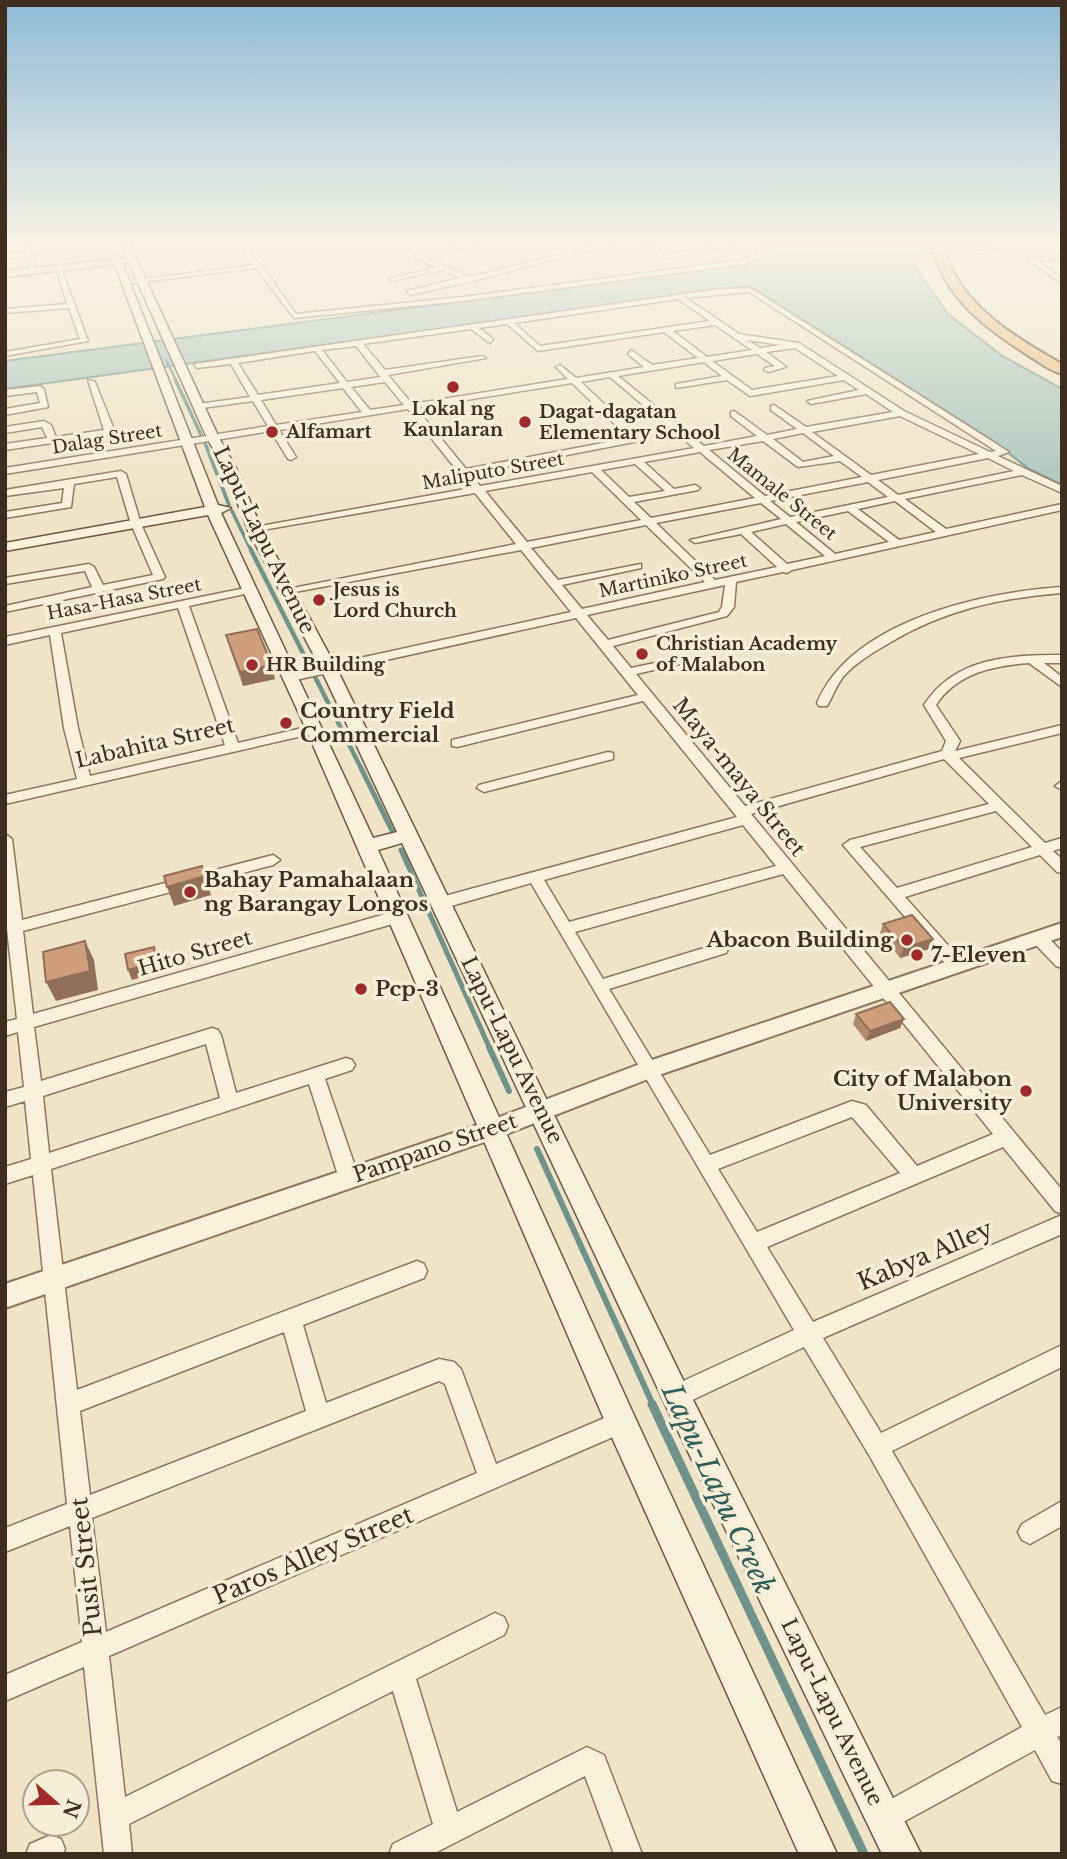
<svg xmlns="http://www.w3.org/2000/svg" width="1067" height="1859" font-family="'Libre Baskerville',serif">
<rect width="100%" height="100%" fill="#f0e4c8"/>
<polygon fill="#a9c4bc" stroke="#6f938a" stroke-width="2" points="771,245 994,245 1002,249 928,253 911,261 948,314 1001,355 1062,389 1062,485 1029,469 990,439 750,286 5,389 5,361 750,264 767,256"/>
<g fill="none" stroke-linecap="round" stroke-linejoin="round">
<polyline stroke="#6f938a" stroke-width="2.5" points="166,360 176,380"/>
<g stroke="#6f938a" stroke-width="3.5">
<polyline points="175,379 202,437"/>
<polyline points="205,443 229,505"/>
<polyline points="232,511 252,552"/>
</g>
<polyline stroke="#6f938a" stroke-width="4.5" points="251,550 362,770"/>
<g stroke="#6f938a" stroke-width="5">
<polyline points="361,768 394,835"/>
<polyline points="401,850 490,1049"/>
</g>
<g stroke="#6f938a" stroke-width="6">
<polyline points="489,1047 509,1091"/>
<polyline points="537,1149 653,1405"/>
</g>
<polyline stroke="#6f938a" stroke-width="9" points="652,1404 864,1854"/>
<defs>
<g id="minor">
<polygon points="24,245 30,245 36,272 31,271 27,256 5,259 5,255 26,252"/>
<polygon points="461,245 475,245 424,257 469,277 597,245 610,245 473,281 410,295 407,291 461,278 442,270 392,281 389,279 436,267 415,258 415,256"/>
<polygon points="640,245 648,245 664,255 717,245 733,245 663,259"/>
<polygon points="761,245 767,245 761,257 744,264 463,301 294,318 256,268 125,284 121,282 253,265 244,251 247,249 261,265 296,314 463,297 743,260 756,255"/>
<polygon points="1062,255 1062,259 1037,261 1062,278 1062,283 1027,260"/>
<polygon points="56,267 61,268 88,341 5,356 5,352 80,339 69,308 5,313 5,309 67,304"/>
<path d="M 750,288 L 1009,452 L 998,456 L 1062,486 L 1062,493 L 1022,475 L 905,499 L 946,529 L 1062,504 L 1062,510 L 792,570 L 787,573 L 783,572 L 736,582 L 734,607 L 727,616 L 613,646 L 631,668 L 688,656 L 688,662 L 636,674 L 745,806 L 942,751 L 946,741 L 924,705 C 955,657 1010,655 1062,655 L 1062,663 L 1044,663 L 1062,677 L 1062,687 L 1029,663 C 993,666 957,673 936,705 L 960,741 L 955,751 L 1062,725 L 1062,733 L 959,758 L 1045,843 L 1062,838 L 1062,848 L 1053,851 L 1062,859 L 1062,873 L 1057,872 L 1040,855 L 905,897 L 962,961 L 964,965 L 962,969 L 950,969 L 843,845 L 850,840 L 989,804 L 944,759 L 751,814 L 1062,1190 L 1062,1214 L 1055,1211 L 1003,1147 L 767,1247 L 813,1322 L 1062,1215 L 1062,1234 L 823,1338 L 881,1433 L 1062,1345 L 1062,1367 L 892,1451 L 1045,1715 L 1062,1707 L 1062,1735 L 1057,1737 L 1062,1744 L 1062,1784 L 1052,1781 L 1035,1750 L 885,1832 L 875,1828 L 871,1818 L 875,1808 L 1022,1727 L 869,1455 L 804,1347 L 684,1404 L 676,1407 L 668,1404 L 665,1396 L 668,1388 L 794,1330 L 531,883 L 441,909 L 433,903 L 441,897 L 737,817 L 643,701 L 457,747 L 452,746 L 452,740 L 638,695 L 576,618 L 291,681 L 287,680 L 287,674 L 291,673 L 571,612 L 521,550 L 284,594 L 282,592 L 288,589 L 516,544 L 475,493 L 251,532 L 251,528 L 255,527 L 471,488 L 408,409 L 279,430 L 296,457 L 291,460 L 288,459 L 271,431 L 5,474 L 5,468 L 268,426 L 253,401 L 195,409 L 195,405 L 198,404 L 250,397 L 231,364 L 197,368 L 194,364 L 720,289 ZM 749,292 L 996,451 L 990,452 L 904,411 L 799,343 L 739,334 L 686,298 ZM 678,299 L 710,321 L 540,346 L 514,323 ZM 507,324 L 538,351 L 664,332 L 698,358 L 652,365 L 631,350 L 628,354 L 644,367 L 576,378 L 560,365 L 556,367 L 568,379 L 412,404 L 388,375 L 486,358 L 482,356 L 385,370 L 363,344 L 471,329 L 490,343 L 493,339 L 479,328 ZM 715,325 L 752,350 L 707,357 L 673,331 ZM 747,340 L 781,345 L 760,348 ZM 356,346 L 379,375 L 381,377 L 347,382 L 322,350 ZM 795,348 L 838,376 L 752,390 L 712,361 L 757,354 L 775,366 L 765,368 L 764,370 L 768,372 L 786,367 L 766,352 ZM 315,351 L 340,383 L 258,395 L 238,363 ZM 704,362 L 722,376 L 676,384 L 676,388 L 727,380 L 750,396 L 844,380 L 859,390 L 807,401 L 811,404 L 866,394 L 893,412 L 806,427 L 774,405 L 771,406 L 771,410 L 797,429 L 767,435 L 734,411 L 731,412 L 731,416 L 757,436 L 704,446 L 618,376 ZM 610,377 L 694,448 L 480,486 L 470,474 L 639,441 L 639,437 L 581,382 ZM 385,382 L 404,405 L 370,410 L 351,387 ZM 572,383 L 629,438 L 466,469 L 416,408 ZM 343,388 L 362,412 L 276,425 L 261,400 ZM 900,416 L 979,454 L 871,475 L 812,432 ZM 803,433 L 834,456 L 803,462 L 773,439 ZM 763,441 L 798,467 L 840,461 L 862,477 L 765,496 L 709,450 ZM 700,452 L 755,498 L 651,518 L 634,502 L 698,490 L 700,488 L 695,485 L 674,489 L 644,462 ZM 988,458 L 1014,471 L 898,495 L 878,480 ZM 635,464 L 665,491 L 629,497 L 601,470 ZM 592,472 L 641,520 L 527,542 L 485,491 ZM 868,482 L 888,497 L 790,517 L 770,501 ZM 895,501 L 936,532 L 899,540 L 858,509 ZM 761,503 L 781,519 L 690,540 L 695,543 L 741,534 L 777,567 L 715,580 L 656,523 ZM 848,511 L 889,542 L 835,554 L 796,522 ZM 786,524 L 825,556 L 787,564 L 751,532 ZM 646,525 L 705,582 L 582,609 L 562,585 L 641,568 L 641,564 L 558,580 L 531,548 ZM 725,585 L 722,607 L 719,612 L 608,640 L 587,615 ZM 996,811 L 1032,847 L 897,888 L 860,847 ZM 743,825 L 776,866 L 569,922 L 544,880 ZM 783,874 L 993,1134 L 917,1166 L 866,1105 L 852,1101 L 710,1155 L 609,989 L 726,953 L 728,949 L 726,945 L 720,943 L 603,979 L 575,932 ZM 852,1117 L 900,1173 L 757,1232 L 718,1169 Z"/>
<polygon points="88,380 95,382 115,432 116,444 110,444 106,435 5,450 5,444 47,438 42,427 5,433 5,427 44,421 51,425 56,437 104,430"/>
<polygon points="40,386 44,389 48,407 5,415 5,409 40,403 37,392 5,396 5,390"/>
<polygon points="121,471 126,474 141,524 165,577 163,579 5,612 5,606 92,587 85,571 5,584 5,578 89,564 94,567 103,585 153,575 131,524 117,477 74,484 71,507 5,518 5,512 62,503 64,488 5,496 5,490"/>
<path d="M 250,587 L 256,590 L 254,592 L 189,606 L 238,743 L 315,725 L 320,726 L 320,732 L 5,804 L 5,795 L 77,779 L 64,728 L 50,635 L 5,645 L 5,637 ZM 178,608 L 225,745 L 90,776 L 78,728 L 61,633 Z"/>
<path d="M 1062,587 L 1062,593 C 1000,598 945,610 891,642 C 874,652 856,662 843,677 C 836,686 833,696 827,706 L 819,706 L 817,703 C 851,621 982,592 1062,587 Z"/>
<polygon points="608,752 613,753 613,759 484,792 477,788 479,785"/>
<polygon points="1062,781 1062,790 1055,786"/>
<path d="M 5,834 L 12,839 L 22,920 L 273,855 L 280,860 L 273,865 L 23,931 L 33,1014 L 396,911 L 404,917 L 396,923 L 34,1027 L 41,1081 L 212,1028 L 218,1030 L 221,1035 L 236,1093 L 346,1058 L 352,1060 L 355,1065 L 352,1070 L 325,1079 L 359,1178 L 356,1184 L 349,1186 L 342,1184 L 339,1178 L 309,1084 L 51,1169 L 77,1390 L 417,1261 L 424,1264 L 427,1271 L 424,1278 L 303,1325 L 326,1403 L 439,1359 L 454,1362 L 461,1369 L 496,1464 L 621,1411 L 629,1414 L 632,1422 L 629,1430 L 109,1656 L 125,1797 L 495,1613 L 504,1617 L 508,1626 L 504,1635 L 416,1679 L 457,1812 L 587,1747 L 604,1755 L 642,1854 L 614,1854 L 585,1776 L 433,1854 L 389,1854 L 393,1844 L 433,1824 L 393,1691 L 129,1824 L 132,1854 L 104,1854 L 84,1667 L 5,1701 L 5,1675 L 82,1642 L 70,1526 L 5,1552 L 5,1528 L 67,1504 L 33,1175 L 5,1184 L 5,1167 L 31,1159 L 25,1101 L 5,1107 L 5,1092 L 24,1087 L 18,1032 L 5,1036 L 5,1022 L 17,1019 L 5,911 ZM 206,1044 L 220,1098 L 49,1153 L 43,1096 ZM 284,1332 L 306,1411 L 90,1495 L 80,1411 ZM 439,1381 L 445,1384 L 477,1473 L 106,1632 L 92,1518 Z"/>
<polygon points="1039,932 1045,934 1062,952 1062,968 1056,966 1033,942 1031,938"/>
<polygon points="1062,1501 1062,1526 1030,1544 1022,1540 1018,1532 1022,1524"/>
<polygon points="51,1835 61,1839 65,1849 63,1854 26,1854 30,1844"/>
</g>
<g id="tertiary">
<polygon points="134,258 131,262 5,277 5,271"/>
<polygon points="1062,923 1062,937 656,1076 501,1136 5,1308 5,1284 489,1121 640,1064"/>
</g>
<polygon id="secondary" points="121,245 130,245 219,438 236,468 262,530 337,669 686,1386 921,1854 882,1854 666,1406 402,843 378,850 632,1411 837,1854 799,1854 610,1433 306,729 208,515 5,551 5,543 205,507 112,257 119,255 218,505 231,508 221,513 373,838 397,832 321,669 248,530 224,468 207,438"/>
<path id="trunk" d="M 933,245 L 944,245 C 956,303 1014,337 1062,364 L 1062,374 C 1050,371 1039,362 1029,356 C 987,329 942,297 933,245 Z"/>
</defs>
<use href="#minor" stroke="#8d765c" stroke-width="3"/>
<use href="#tertiary" stroke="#8d765c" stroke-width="4"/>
<use href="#secondary" stroke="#6f573f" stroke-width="3"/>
<use href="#trunk" stroke="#5b4430" stroke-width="4"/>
<use href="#minor" fill="#faf1dc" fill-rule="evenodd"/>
<use href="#tertiary" fill="#faf1dc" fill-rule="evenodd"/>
<use href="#secondary" fill="#faf1dc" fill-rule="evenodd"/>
<use href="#trunk" fill="#eabe7c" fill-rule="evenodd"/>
</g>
<g fill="#b2896c">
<polygon points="226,635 275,679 243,686 230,649"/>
<polygon points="883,924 933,939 929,949 900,958 880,933"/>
<polygon points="856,1014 904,1019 900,1028 866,1041 853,1024"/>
</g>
<g fill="#916f58">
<polygon points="272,665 275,679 243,686 240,672"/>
<polygon points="205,876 211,895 174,906 167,887"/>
<polygon points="933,939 929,949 900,958 904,948"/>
<polygon points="85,941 94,960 98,990 56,1001 46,982"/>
<polygon points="154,947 161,971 132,980 128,970"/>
<polygon points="904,1019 900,1028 866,1041 870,1031"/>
</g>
<g fill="#cf9f7d" stroke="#916f58" stroke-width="2">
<polygon points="257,629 272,665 240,672 226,635"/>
<polygon points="202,866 205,876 167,887 164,876"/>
<polygon points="912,915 933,939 904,948 883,924"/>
<polygon points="85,941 90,971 46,982 43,952"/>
<polygon points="154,947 157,962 128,970 125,954"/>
<polygon points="890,1002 904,1019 870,1031 856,1014"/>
</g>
<linearGradient id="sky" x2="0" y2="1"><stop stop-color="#8fbad6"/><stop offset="0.48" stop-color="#f8f3e6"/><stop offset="1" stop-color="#f8f3e6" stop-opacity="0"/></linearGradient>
<rect width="1067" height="506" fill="url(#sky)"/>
<g fill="#9e2a2b" stroke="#f7eed8" stroke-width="2.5">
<circle cx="453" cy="387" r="7"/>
<circle cx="525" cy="422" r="7"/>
<circle cx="272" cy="432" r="7"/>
<circle cx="319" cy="600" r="7"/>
<circle cx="642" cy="654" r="7"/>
<circle cx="252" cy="665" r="7"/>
<circle cx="286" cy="723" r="7"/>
<circle cx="190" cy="892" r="7"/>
<circle cx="907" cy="940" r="7"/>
<circle cx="917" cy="955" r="7"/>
<circle cx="361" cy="989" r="7"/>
<circle cx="1026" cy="1091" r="7"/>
</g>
<g text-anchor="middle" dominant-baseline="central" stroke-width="7" stroke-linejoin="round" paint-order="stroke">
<g font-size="18" font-weight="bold" fill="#3d2e20" stroke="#f7eed8" text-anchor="start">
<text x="453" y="409" text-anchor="middle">Lokal ng<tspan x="453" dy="21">Kaunlaran</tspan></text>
<text x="539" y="412">Dagat-dagatan<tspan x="539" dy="21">Elementary School</tspan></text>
<text x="286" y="432">Alfamart</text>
<text x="333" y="590">Jesus is<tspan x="333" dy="21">Lord Church</tspan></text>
<text x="656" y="644">Christian Academy<tspan x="656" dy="21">of Malabon</tspan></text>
<text x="266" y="665">HR Building</text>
</g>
<g font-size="18" fill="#3d2e20" stroke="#f7eed8">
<text transform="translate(107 439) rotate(-9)">Dalag Street</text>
<text transform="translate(493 471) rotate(-10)">Maliputo Street</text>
<text transform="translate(782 494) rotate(39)">Mamale Street</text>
<text transform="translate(673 576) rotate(-12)">Martiniko Street</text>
<text transform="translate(124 599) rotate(-11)">Hasa-Hasa Street</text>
</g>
<g font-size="21" fill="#3d2e20" stroke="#f7eed8">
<text transform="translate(264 540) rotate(64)">Lapu-Lapu Avenue</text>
<text transform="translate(155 743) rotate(-13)">Labahita Street</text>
<text transform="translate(739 777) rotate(51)">Maya-maya Street</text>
<text transform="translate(195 953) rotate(-16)">Hito Street</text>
<text transform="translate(512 1050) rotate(64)">Lapu-Lapu Avenue</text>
<text transform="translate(435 1148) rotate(-19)">Pampano Street</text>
<text transform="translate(832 1712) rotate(64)">Lapu-Lapu Avenue</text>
</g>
<g font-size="21" font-weight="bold" fill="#3d2e20" stroke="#f7eed8" text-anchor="start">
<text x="300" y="711">Country Field<tspan x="300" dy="24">Commercial</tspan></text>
<text x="204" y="880">Bahay Pamahalaan<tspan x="204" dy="24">ng Barangay Longos</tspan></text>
<text x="893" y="940" text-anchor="end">Abacon Building</text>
<text x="931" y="955">7-Eleven</text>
<text x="375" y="989">Pcp-3</text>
<text x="1012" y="1079" text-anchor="end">City of Malabon<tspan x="1012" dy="24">University</tspan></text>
</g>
<g font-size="24" fill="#3d2e20" stroke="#f7eed8">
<text transform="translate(925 1255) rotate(-23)">Kabya Alley</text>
<text transform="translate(313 1555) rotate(-23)">Paros Alley Street</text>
<text transform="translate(86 1567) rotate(-96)">Pusit Street</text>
</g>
<g font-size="28" font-style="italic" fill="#2f5d5a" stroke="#f7eed8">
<text transform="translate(718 1489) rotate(65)">Lapu-Lapu Creek</text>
</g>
</g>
<rect width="1067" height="1859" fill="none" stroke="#3d2e20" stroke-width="14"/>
<g transform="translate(56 1803) rotate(110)"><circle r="33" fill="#f7eed8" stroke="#ada18e" stroke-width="2"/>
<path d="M0-5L12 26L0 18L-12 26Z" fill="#9e2a2b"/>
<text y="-10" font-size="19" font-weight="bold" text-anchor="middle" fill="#3d2e20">N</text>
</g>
</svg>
